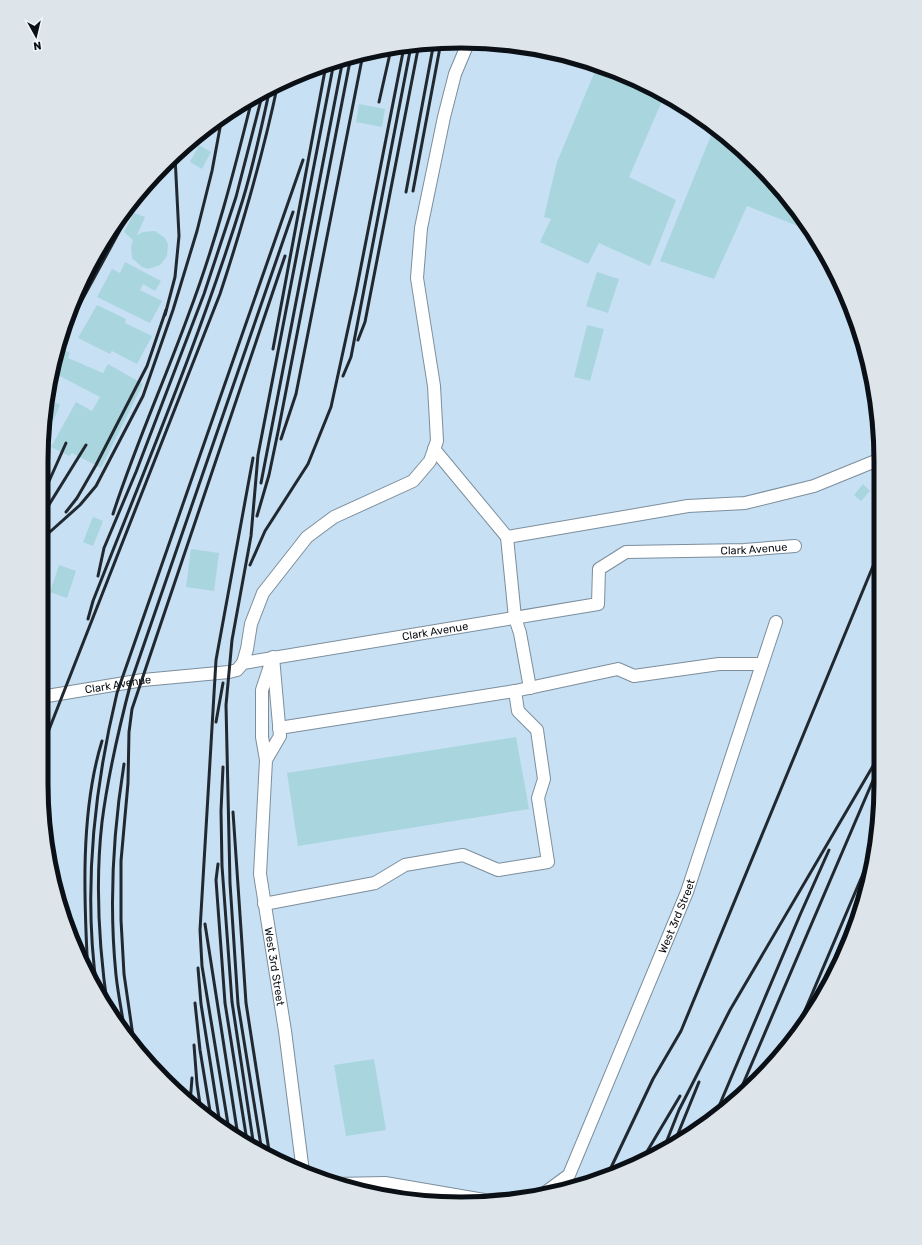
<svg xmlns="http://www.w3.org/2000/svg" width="922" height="1245" font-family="Rubik,sans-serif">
<rect width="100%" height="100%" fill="#d8ebfb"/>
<polygon fill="#c7e0f4" points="433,42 516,45 596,63 671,97 738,145 794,205 849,300 877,406 880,812 867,893 838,970 777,1061 717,1117 622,1172 516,1200 406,1200 326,1182 275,1161 184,1100 112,1017 73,945 55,893 41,784 42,434 55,353 73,300 112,228 145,184 205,128 275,84 352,55"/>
<g fill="#a9d5df">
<polygon points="598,64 665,94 629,177 676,200 650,266 599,243 588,264 540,242 551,219 544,217 557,162"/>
<polygon points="359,104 385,109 382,127 356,122"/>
<polygon points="714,128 738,145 794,205 808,230 747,206 714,279 660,261"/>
<polygon points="199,145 211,152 202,169 190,162"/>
<polygon points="134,213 145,217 137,235 143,232 155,231 165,238 168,244 167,256 160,265 148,269 142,267 132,258 131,246 133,240 124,232"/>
<polygon points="125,262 161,281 155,291 143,284 140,290 162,301 150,323 97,297 112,269 120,273"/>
<polygon points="597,272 619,279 608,313 586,306"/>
<polygon points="97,305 126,319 125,323 152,336 137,364 112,351 110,354 78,338"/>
<polygon points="587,325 604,329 590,381 574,377"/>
<polygon points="59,350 64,350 70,353 68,358 103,373 108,364 143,384 101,468 72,453 69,456 51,447 76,402 92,411 100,397 58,375 56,378 51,376 54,359"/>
<polygon points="48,399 60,405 53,421 45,417"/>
<polygon points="863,484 870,491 861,501 854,495"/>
<polygon points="93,517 103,521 93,546 83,542"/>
<polygon points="191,549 219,553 214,591 186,587"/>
<polygon points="59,565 76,571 67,598 50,592"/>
<polygon points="516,737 529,809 298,846 287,773"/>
<polygon points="374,1059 386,1130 346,1136 334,1065"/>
</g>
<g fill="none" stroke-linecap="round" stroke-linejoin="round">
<defs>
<g id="minor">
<polyline points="434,449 507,537 688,506 745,503 814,486 878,460"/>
<polyline points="507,537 515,618 520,633 530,688"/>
<polyline points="243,663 247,649 251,624 263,593 307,537 334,517 413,481 430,461 437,441 434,386 417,278 421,228 444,117 455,74 468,43"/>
<path id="s1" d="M 41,697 L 143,680 L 229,672 L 237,670 L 243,663 L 598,604 L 599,569 L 626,552 L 744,550 L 795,546"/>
<polyline points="279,728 515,691 618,669 634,676 719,664 762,664"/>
<path id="s2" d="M 266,760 L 280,736 L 273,657 L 262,690 L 262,737 L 266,760 L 260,874 L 285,1031 L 303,1172"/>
<polyline points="264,904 375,883 405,865 463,855 498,870 548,862 538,798 544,779 537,730 518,711 515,691"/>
<polyline points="335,1184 385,1183 484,1200"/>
<path id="s3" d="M 546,1192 L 569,1175 L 687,892 L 776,622"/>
<polyline points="490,1200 524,1198"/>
</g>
</defs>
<use href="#minor" stroke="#7c8e9c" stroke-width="14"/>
<use href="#minor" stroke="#fff" stroke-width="12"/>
<g stroke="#21282f" stroke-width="3">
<polyline points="449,46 450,42"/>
<polyline points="379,102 391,49"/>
<polyline points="413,191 441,42"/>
<polyline points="406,192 434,42"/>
<polyline points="106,239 112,227"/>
<polyline points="165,315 175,277 179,236 175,156"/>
<polyline points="358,340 365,322 419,44"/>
<polyline points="58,344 144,186"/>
<polyline points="273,349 326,65"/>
<polyline points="343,376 351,357 411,46"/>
<polyline points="281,439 296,394 363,54"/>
<polyline points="261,483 343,59"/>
<polyline points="42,497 66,443"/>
<polyline points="66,512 77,498 96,465 147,366 166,310"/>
<path d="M 113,514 C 135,446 164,382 188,316 C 215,245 234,172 252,99"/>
<polyline points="42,516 86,445"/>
<polyline points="257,516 269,475 279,427 351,56"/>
<polyline points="42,539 80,505 96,486 143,396 173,310 197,231 212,171 222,117"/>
<polyline points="250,565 265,531 308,464 331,407 356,292 404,47"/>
<polyline points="98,576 104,548 136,472 204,294 236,197 263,92"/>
<path d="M 88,619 L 93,601 C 145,468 201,336 243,199 C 254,163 262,125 270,88"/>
<polyline points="216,722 223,683"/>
<path d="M 41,750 L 220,294 C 243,224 263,155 278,83"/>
<path d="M 124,764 C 113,833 109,905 116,975 C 118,994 122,1013 125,1032"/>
<polyline points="41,767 47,744"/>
<polyline points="223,767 221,811 222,866 232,1002 254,1147"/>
<polyline points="233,812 246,1003 270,1157"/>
<polyline points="218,864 216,880 225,1003 247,1141"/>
<polyline points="205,924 238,1136"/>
<polyline points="198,968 201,1004 220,1124"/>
<polyline points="837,971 839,966"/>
<path d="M 88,974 C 84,901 80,812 102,741"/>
<path d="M 97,990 C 83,892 94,789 117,693 L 303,160"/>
<polyline points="817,1001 869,876"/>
<polyline points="195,1003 200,1050 211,1117"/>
<path d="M 108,1010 C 99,949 95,884 102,822 C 108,775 119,728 131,682 L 293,212"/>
<polyline points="795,1034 874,848"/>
<polyline points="134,1043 124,974 121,920 121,861 128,783 129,732 132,709 285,256"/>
<polyline points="194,1045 197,1084 201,1111"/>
<polyline points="737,1098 880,764"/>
<polyline points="190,1104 192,1078"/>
<polyline points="714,1118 800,915 829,850"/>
<polyline points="229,1130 202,966 200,930 216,660 253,458"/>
<polyline points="675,1141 699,1082"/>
<polyline points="664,1148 679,1110 730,1010 880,754"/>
<polyline points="262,1152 238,1004 230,883 226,705 232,640 251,536 258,455 334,62"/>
<polyline points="642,1160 680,1096"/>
<polyline points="607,1176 653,1079 681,1031 878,554"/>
</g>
</g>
<g text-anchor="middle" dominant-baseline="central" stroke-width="3" stroke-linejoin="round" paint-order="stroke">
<g font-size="11" fill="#0a1015" stroke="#eff7fd">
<text stroke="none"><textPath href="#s1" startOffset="762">Clark Avenue</textPath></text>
<text stroke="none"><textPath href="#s1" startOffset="402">Clark Avenue</textPath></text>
<text stroke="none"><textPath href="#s1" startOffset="78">Clark Avenue</textPath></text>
<text stroke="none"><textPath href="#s3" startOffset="309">West 3rd Street</textPath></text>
<text stroke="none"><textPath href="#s2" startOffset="420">West 3rd Street</textPath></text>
</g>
</g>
<path d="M0 0H922V1245H0ZM461 48H461A413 413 0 0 1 874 461V784A413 413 0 0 1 461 1197H461A413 413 0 0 1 48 784V461A413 413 0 0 1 461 48Z" fill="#dde5ea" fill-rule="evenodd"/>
<path fill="none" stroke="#0a1015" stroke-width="5" d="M461 48H461A413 413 0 0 1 874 461V784A413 413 0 0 1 461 1197H461A413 413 0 0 1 48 784V461A413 413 0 0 1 461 48Z"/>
<g transform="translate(36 36) rotate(172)" stroke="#eff7fd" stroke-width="3" paint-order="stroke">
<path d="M0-3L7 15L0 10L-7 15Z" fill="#0a1015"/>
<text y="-6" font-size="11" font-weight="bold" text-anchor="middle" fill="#0a1015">N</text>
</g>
</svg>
